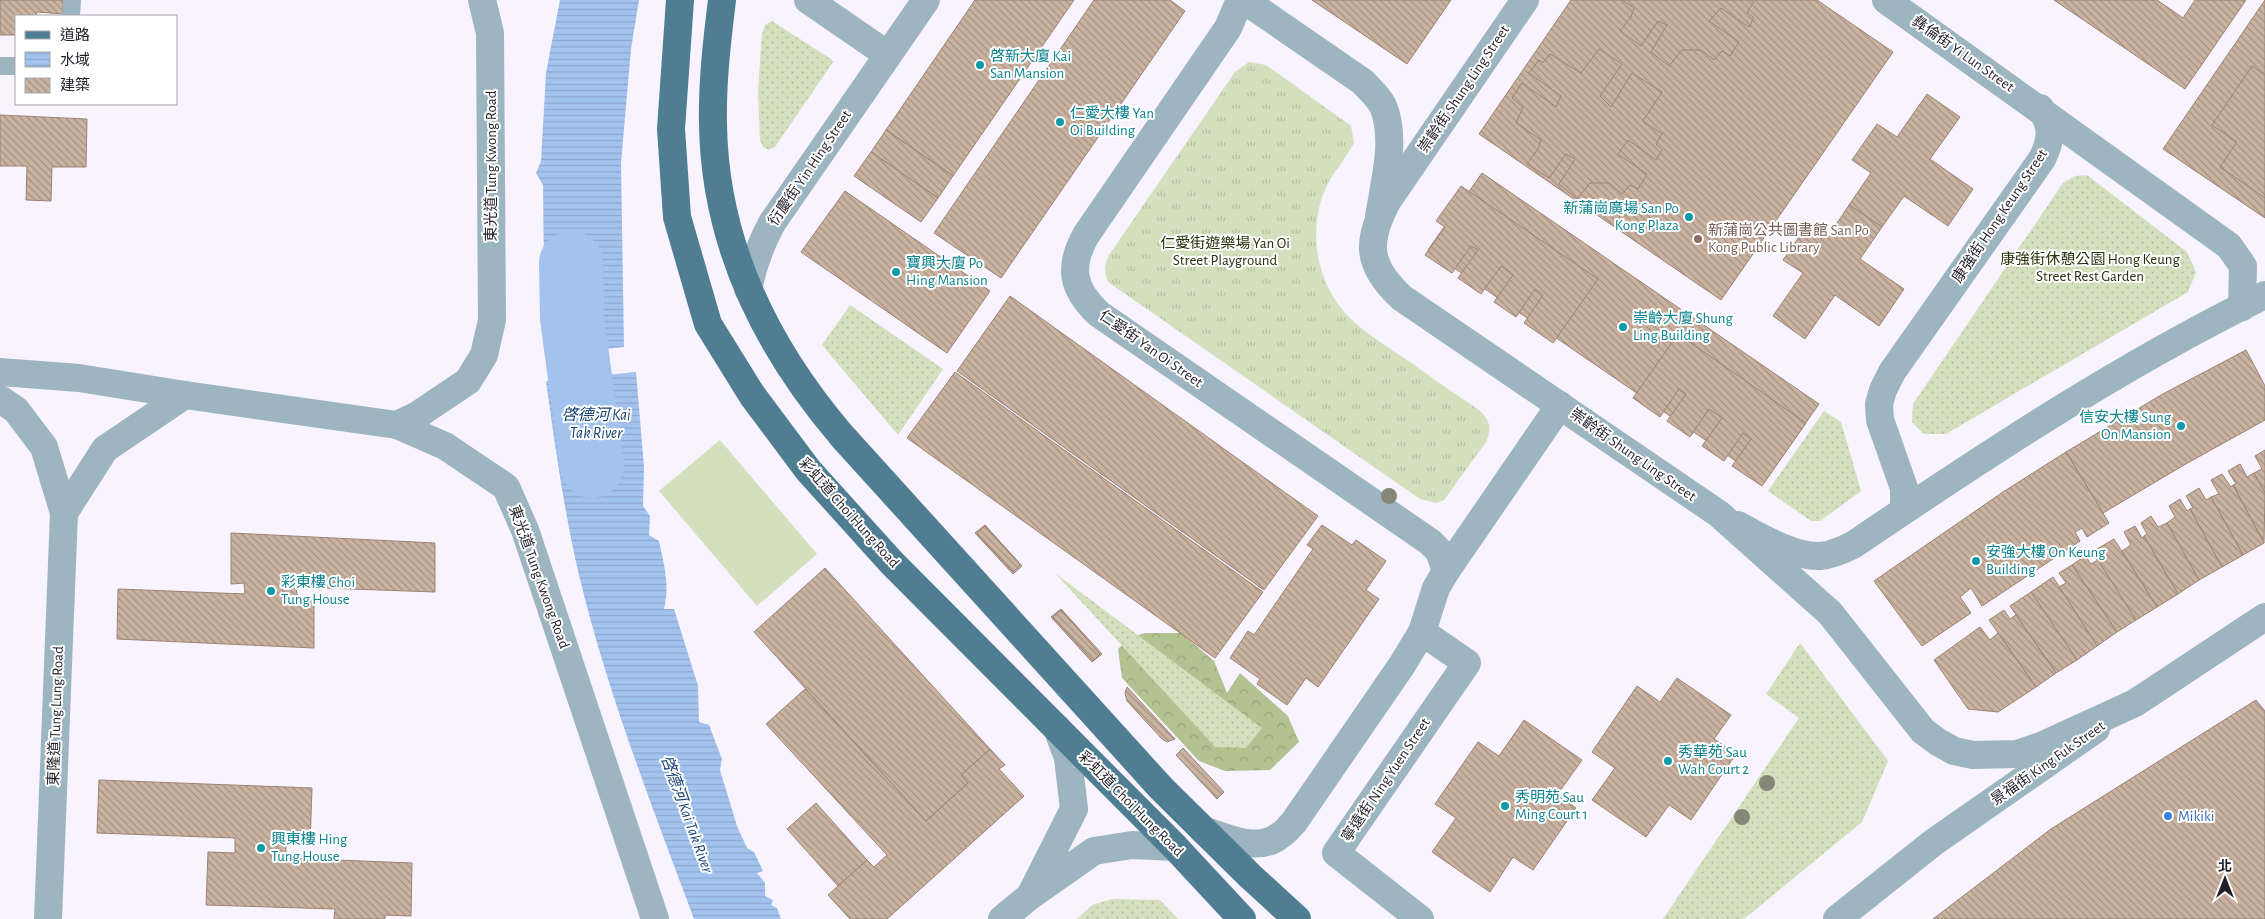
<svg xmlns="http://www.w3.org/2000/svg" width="2265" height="919" font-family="'Alegreya Sans','Noto Sans TC',sans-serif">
<defs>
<pattern id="grass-tufts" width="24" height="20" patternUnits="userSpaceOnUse" patternTransform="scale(1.25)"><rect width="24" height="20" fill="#d3dfbd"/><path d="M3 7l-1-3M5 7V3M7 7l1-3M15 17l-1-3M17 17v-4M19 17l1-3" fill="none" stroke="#b5bfa2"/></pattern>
<pattern id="forest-crowns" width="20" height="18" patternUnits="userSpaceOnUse" patternTransform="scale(1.25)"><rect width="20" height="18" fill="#b2c290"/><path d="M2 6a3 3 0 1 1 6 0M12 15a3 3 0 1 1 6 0" fill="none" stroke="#99a67c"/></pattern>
<pattern id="garden-dots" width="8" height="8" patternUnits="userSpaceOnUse" patternTransform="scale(1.25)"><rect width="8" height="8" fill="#d3dfbd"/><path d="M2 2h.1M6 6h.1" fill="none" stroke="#b5bfa2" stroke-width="1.8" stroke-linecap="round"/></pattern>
<pattern id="water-rules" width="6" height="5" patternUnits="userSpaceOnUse" patternTransform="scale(1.25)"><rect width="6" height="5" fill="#a3c3ef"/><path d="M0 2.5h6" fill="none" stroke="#8ca7cd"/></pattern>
<pattern id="building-back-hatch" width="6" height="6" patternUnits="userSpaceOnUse" patternTransform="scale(1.25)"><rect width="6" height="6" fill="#cbb3a1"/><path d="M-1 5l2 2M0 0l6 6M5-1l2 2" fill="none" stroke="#a49183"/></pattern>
</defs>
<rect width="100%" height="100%" fill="#f8f3fe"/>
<path fill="url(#grass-tufts)" d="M 1249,62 L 1266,65 L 1351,126 L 1354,143 C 1345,160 1331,174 1324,192 C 1307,236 1318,290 1354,322 C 1370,336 1389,348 1407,360 C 1431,377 1455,394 1479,410 C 1490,420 1492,428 1486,442 L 1444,500 L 1436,503 L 1420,499 L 1108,282 C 1104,271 1104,266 1109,255 L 1235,72 Z"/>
<polygon fill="url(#forest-crowns)" points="1145,633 1181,633 1214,661 1227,693 1240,673 1288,716 1299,742 1270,770 1225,771 1199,761 1122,678 1118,649 1132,637"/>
<g fill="url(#garden-dots)">
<polygon points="772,21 831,59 833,62 775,147 769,150 763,147 760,140 758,91 762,34 765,25"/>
<polygon points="2087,175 2187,252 2196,272 2188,292 1946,434 1924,434 1912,422 1913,404 2063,183 2075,176"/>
<polygon points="850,305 943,369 898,435 822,345"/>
<polygon points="1824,411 1841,422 1861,491 1820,521 1811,521 1768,491"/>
<polygon points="1055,573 1262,728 1246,748 1215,747"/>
<polygon points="1800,643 1888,761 1862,822 1744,919 1663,919 1799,718 1766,694"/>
<polygon points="1112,899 1160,900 1178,919 1077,919 1092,905"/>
</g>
<polygon fill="#d3dfbd" points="720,440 817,554 757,606 659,491"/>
<g fill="url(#water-rules)">
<polygon points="560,0 639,0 631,49 621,163 624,347 553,354 549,331 544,268 543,185 536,173 541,161 546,73"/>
<path d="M 636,372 L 644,467 L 643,506 L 650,516 L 649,535 L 659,541 C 664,565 670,585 664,609 L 674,609 L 698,686 L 699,722 L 709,725 L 722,759 L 720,770 L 737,826 L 747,848 L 754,852 L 763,871 L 757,873 L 765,883 L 765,896 L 773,900 L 771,905 L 777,908 L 781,919 L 694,919 C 652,806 607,692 579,575 C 564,511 555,446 546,381 Z"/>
</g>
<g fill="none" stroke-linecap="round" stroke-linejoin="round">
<polyline stroke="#a3c3ef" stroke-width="64" points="571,263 572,318 592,466"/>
</g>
<g fill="url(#building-back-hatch)" stroke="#9a8372">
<polygon points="0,0 63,0 63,14 37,12 36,16 16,16 16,35 0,35"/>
<polygon points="975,0 1074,0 953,176 886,130"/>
<polygon points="1094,0 1170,0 1185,11 1001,278 934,233"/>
<polygon points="1312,0 1451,0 1407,64"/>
<polygon points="1571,0 1817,0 1893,52 1721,300 1479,134"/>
<polygon points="1622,0 1751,0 1754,2 1747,12 1754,18 1749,27 1721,8 1709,21 1739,42 1730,56 1722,51 1714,60 1701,50 1682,50 1669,66 1651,52 1667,25 1658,21 1641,46 1620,31 1631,17 1634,8"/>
<polygon points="2054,0 2157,0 2183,18 2195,0 2246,0 2185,89"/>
<polygon points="2265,0 2265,218 2163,149"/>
<polygon points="1599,49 1622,64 1600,96 1611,107 1632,73 1662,92 1643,121 1662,134 1656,144 1662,150 1656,160 1628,140 1618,154 1647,174 1638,189 1630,185 1622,194 1609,183 1590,183 1577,199 1559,184 1575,159 1566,154 1549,178 1527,164 1538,149 1541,140 1516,123 1523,107 1512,98 1522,83 1556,107 1561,96 1529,73 1539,60 1543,63 1550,54 1581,73"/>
<polygon points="2252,66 2265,75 2265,198 2220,167 2237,142 2212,125"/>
<polygon points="1927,94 1960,117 1930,159 1973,189 1948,226 1904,196 1882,227 1849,205 1871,173 1852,160 1877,124 1897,137"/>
<polygon points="0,115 87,119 86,167 52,167 51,201 26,200 27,166 0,166"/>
<polygon points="886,130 953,176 938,198 871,152"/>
<polygon points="871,152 938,198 921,222 854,176"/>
<polygon points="1482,173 1819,404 1765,481 1428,250"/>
<polygon points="1461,186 1598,279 1553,343 1524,323 1543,295 1535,289 1516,317 1494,302 1513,275 1501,266 1481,294 1458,278 1478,250 1471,246 1452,273 1425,255 1445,227 1436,221"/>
<polygon points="845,191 990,291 947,353 801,252"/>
<polygon points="1849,205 1882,227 1860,259 1904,289 1879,326 1835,295 1805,339 1773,316 1803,273 1783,260 1808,224 1828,237"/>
<polygon points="1010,296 1318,516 1264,590 957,371"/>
<polygon points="1678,334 1806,423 1762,486 1732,466 1751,439 1743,433 1724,461 1702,446 1722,418 1709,409 1690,437 1667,421 1686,394 1679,389 1660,417 1633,398"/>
<polygon points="2246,350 2265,386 2265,420 2184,465 2103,513 2066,452 2161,395"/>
<polygon points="955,372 1263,592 1215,658 907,438"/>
<polygon points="2265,450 2265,493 2254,473 2262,469 2255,456"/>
<polygon points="2066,452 2109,523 2087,537 2082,528 2075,532 2080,541 1982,606 1971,588 1960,597 1971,613 1922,646 1874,581 2003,492"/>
<polygon points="2240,464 2247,477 2254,473 2265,493 2264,543 2233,485 2236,484 2228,471"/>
<polygon points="2222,474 2231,487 2233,485 2264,543 2243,555 2211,497 2219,494 2211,480"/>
<polygon points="2199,488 2206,500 2211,497 2243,555 2222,567 2190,509 2193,508 2186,496"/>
<polygon points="2180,499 2187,511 2190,509 2222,567 2199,580 2167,523 2175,517 2169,506"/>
<polygon points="2151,516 2158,527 2167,523 2199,580 2178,594 2144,536 2147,534 2141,523"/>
<polygon points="985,525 1022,566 1013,574 975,533"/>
<polygon points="1322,525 1352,545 1356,540 1386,561 1366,590 1379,599 1318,687 1306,678 1287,705 1257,684 1260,679 1230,658 1248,631 1254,635 1313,549 1307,545"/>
<polygon points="985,526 1020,565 1013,572 977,533"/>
<polygon points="2135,526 2142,538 2144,536 2178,594 2157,607 2122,551 2131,545 2124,532"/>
<polygon points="231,533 435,543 435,592 296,587 298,601 314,601 314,648 117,639 118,589 245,594 244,583 231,584"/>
<polygon points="2114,539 2157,607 2136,620 2092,552"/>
<polygon points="2085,556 2091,564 2098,560 2136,620 2117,632 2072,565"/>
<polygon points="2072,565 2117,632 2097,646 2059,587 2066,583 2059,573"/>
<polygon points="825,568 990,749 961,775 968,783 926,821 754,632"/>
<polygon points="2053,577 2097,646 2077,660 2031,592"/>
<polygon points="2031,592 2077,660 2056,673 2010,606"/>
<polygon points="1061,609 1102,654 1092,662 1051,617"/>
<polygon points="1061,610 1100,654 1093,661 1053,617"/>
<polygon points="2004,610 2010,619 2016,615 2056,673 2036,687 1989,620"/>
<polygon points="1980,627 1990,640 1998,633 2036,687 1998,712 1968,709 1934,660"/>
<polygon points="1677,678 1731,715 1714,739 1736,754 1691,820 1669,805 1646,837 1592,800 1615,768 1592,752 1637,686 1660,702"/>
<polygon points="1127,687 1175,739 1167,742 1162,739 1127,701 1125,693"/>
<polygon points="805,689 926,821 968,783 961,775 990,749 1005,765 999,769 1024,796 887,919 850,919 828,895 867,860 874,867 887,855 766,724"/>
<polygon points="2256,700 2265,711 2265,919 1933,919 2051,829"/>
<polygon points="1524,720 1582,760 1557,795 1576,808 1533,870 1513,857 1490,892 1432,852 1456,818 1435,804 1478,742 1499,756"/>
<polygon points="1183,748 1224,792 1217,799 1176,755"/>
<polygon points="99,780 312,788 310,844 286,843 286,858 412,863 411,916 385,915 385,919 334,919 335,909 206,905 208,852 235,853 235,838 97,833"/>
<polygon points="816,803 867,860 838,886 787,829"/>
</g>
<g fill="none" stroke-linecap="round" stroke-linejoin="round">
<g stroke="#9cb5c0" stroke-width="18">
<polyline points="71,16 72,0"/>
<polyline points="0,66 16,66"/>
</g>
<g stroke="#9cb5c0" stroke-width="28">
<polyline points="808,0 888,55"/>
<path d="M 1240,0 L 1228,28 L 1086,235 C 1068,267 1072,289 1099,314 L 1430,542 L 1439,551 L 1446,571"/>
<path d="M 1244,0 L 1363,82 C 1370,90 1378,96 1383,106 C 1397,139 1384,183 1379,217"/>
<polyline points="1886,0 2229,246 2243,266 2242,307"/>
<path d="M 748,289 C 753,265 760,245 772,223 L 926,0"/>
<polyline points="0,372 79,378 185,395 397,425 445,446 506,487 525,530 655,919"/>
<polyline points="0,399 16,410 44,447 64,513 48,919"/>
<polyline points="397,425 416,416 468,381 484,355 492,320 490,33 482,0"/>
<path d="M 1904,510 L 1904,488 L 1880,420 L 1879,404 L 1883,390 L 1892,372 L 2042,159 C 2052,139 2053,126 2040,108"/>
<polyline points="64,513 105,449 185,395"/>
<path d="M 1738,525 C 1760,537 1794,557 1820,556 C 1832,555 1843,550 1853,545 C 1986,455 2120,366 2265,295"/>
<path d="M 1203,830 C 1225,837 1258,853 1279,836 C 1285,833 1289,827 1294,822 L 1402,665 L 1422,632 L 1436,588 L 1446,571 L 1560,405"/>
<polyline points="1420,919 1336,853 1467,663 1422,632"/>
<polyline points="1837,919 1934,842 2096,729"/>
</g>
<g stroke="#9cb5c0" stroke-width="28">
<path d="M 1525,0 L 1388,200 C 1366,241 1366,265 1402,298 L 1719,514 L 1830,613 L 1923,731 L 1938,742 L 1954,751 L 1973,755 L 2017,754 L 2041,746 L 2135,703 L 2265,617"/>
<polyline points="1032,892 1074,809 1068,758 1057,728"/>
<polyline points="1002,919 1030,896 1094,851 1132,845 1175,847"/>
</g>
<g stroke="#4f7e93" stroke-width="28">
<polyline points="680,0 671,129 677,217 708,324 752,395 808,470 892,563 1175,847 1242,919"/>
<path d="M 722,0 C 717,41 712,83 713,125 C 715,244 766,347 842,436 L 1161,788 L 1250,876 L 1297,919"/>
</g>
</g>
<g fill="#858878">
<circle cx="1389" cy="496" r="8"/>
<circle cx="1767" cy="783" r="8"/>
<circle cx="1742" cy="817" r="8"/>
</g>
<g fill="#0f9aa8" stroke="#fff" stroke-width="2">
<circle cx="980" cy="65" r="5"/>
<circle cx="1060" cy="122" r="5"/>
<circle cx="1689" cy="217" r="5"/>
<circle cx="896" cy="272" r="5"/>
<circle cx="1623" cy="327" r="5"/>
<circle cx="2181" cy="426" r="5"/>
<circle cx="1976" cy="561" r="5"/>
<circle cx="271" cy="591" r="5"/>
<circle cx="1668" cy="761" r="5"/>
<circle cx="1505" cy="806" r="5"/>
<circle cx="261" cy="848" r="5"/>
</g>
<circle fill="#8d6e63" stroke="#fff" stroke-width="2" cx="1698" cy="239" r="5"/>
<circle fill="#3f7fe0" stroke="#fff" stroke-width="2" cx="2168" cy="816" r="5"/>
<g text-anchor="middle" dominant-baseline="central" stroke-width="4" stroke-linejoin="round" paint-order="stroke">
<g font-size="15" fill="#231e28" stroke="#fff">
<text transform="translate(1963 54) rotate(35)">彝倫街 Yi Lun Street</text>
<text transform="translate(1464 89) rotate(-56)">崇齡街 Shung Ling Street</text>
<text transform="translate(491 166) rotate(-90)">東光道 Tung Kwong Road</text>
<text transform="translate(810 168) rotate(-56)">衍慶街 Yin Hing Street</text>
<text transform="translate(2000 216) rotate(-56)">康強街 Hong Keung Street</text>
<text transform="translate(1151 349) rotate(35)">仁愛街 Yan Oi Street</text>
<text transform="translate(1633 455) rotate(35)">崇齡街 Shung Ling Street</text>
<text transform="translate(849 513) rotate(48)">彩虹道 Choi Hung Road</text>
<text transform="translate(539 577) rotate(70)">東光道 Tung Kwong Road</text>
<text transform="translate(56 716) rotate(-88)">東隆道 Tung Lung Road</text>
<text transform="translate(2048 763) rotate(-35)">景福街 King Fuk Street</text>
<text transform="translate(1386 780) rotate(-56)">寧遠街 Ning Yuen Street</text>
<text transform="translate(1131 804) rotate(45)">彩虹道 Choi Hung Road</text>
</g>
<g font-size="15" fill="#0d838f" stroke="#fff" text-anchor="start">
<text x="990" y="56">啓新大廈 Kai<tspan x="990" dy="17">San Mansion</tspan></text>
<text x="1070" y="113">仁愛大樓 Yan<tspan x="1070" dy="17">Oi Building</tspan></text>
<text x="1679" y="208" text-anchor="end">新蒲崗廣場 San Po<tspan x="1679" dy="17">Kong Plaza</tspan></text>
<text x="906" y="263">寶興大廈 Po<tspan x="906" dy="17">Hing Mansion</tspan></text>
<text x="1633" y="318">崇齡大廈 Shung<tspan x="1633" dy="17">Ling Building</tspan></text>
<text x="2171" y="417" text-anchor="end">信安大樓 Sung<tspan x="2171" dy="17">On Mansion</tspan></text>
<text x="1986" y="552">安強大樓 On Keung<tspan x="1986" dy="17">Building</tspan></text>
<text x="281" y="582">彩東樓 Choi<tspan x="281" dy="17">Tung House</tspan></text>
<text x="1678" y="752">秀華苑 Sau<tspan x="1678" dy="17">Wah Court 2</tspan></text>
<text x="1515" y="797">秀明苑 Sau<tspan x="1515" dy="17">Ming Court 1</tspan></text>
<text x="271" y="839">興東樓 Hing<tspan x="271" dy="17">Tung House</tspan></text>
</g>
<g font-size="15" fill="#785e54" stroke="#fff" text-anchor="start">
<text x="1708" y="230">新蒲崗公共圖書館 San Po<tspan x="1708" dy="17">Kong Public Library</tspan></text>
</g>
<g font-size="15" fill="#27310a" stroke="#fff">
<text x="1225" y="243">仁愛街遊樂場 Yan Oi<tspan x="1225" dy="17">Street Playground</tspan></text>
<text x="2090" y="259">康強街休憩公園 Hong Keung<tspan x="2090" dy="17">Street Rest Garden</tspan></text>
</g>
<g font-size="15" fill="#366cbe" stroke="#fff" text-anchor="start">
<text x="2178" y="816">Mikiki</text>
</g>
<g font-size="16" font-style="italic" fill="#174074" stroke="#fff">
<text x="596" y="415">啓德河 Kai<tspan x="596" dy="18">Tak River</tspan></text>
<text transform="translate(687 814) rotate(70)">啓德河 Kai Tak River</text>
</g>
</g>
<rect x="15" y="15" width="162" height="90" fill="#ffffff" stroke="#a7a5a9"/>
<rect x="25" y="31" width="25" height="8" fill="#4f7e93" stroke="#a7a5a9"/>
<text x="60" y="40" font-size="15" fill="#231e28">道路</text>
<rect x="25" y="52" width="25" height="15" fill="url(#water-rules)" stroke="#a7a5a9"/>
<text x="60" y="65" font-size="15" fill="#231e28">水域</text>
<rect x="25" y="78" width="25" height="15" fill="url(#building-back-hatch)" stroke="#a7a5a9"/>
<text x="60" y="90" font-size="15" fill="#231e28">建築</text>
<g transform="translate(2225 879)" stroke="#ffffff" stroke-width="4" paint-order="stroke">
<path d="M0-4L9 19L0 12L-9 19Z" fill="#231e28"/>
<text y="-8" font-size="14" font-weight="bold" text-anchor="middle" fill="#231e28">北</text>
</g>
</svg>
